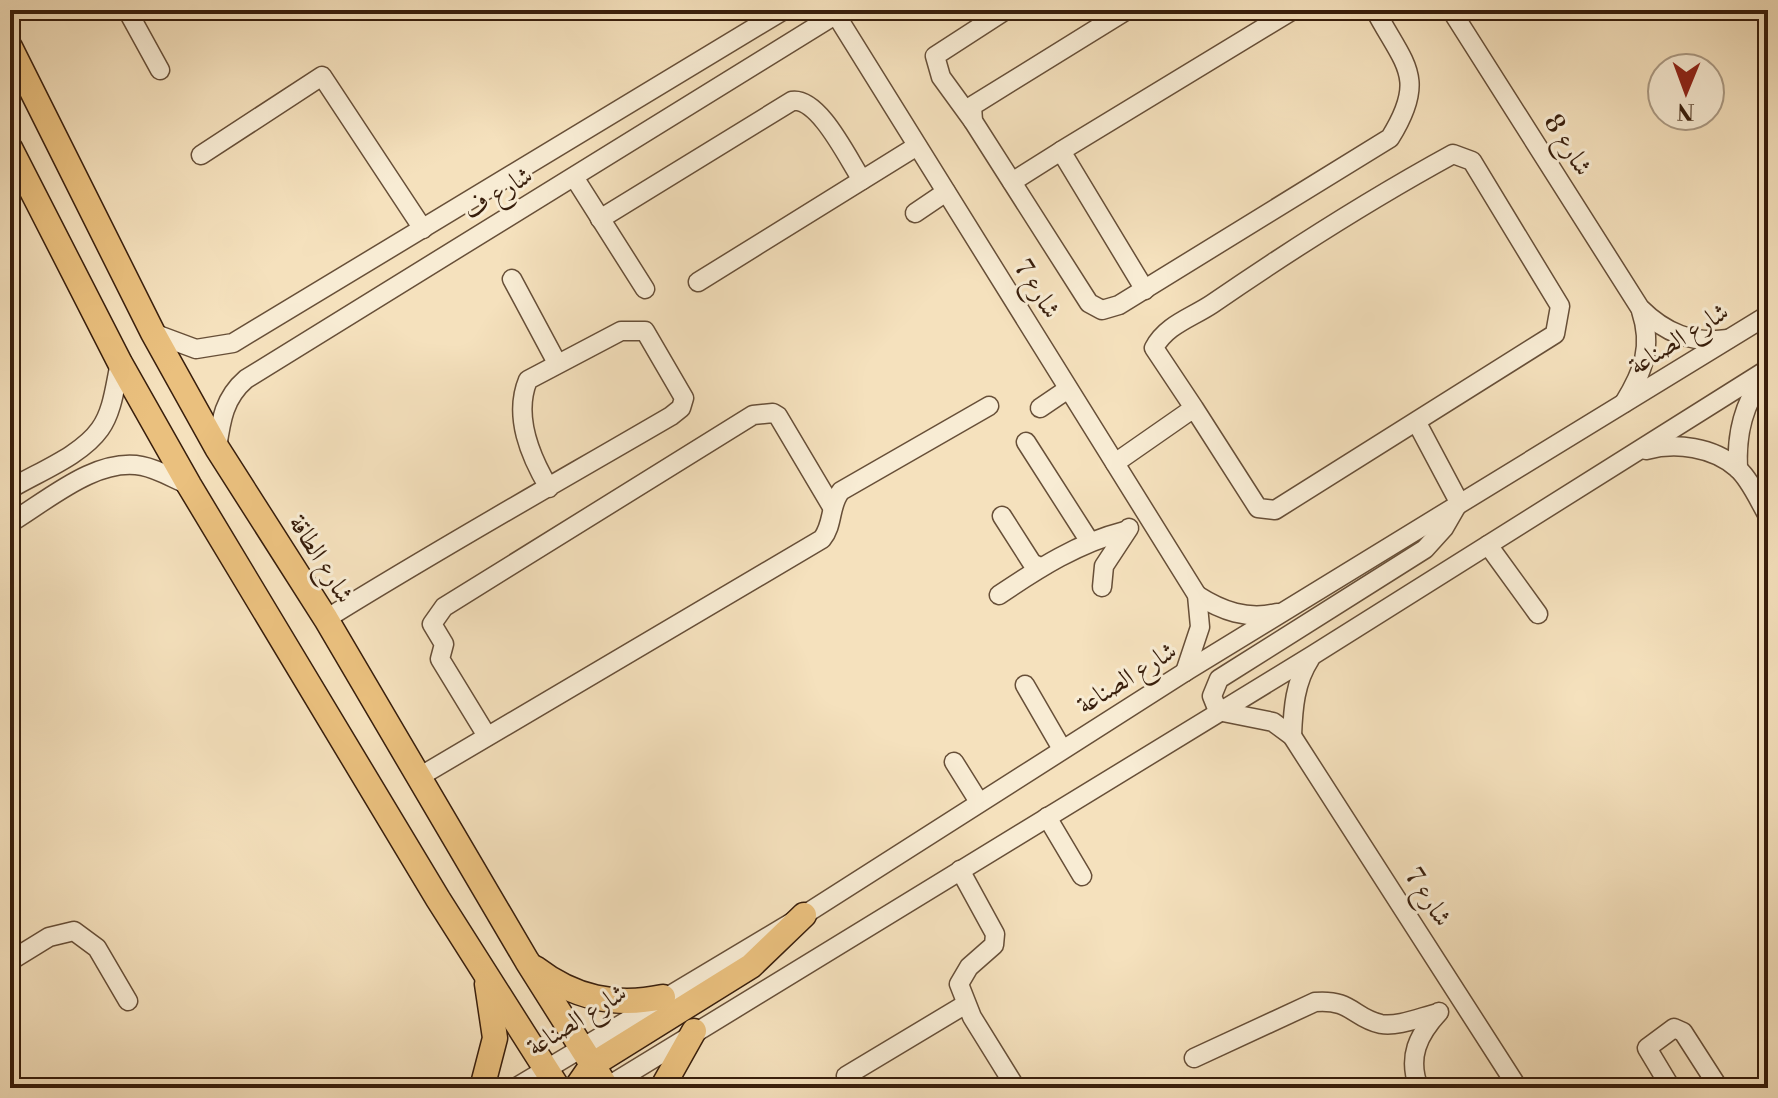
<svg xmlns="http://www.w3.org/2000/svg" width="1778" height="1098" font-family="'Libre Bodoni',Amiri,serif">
<rect width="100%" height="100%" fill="#f5e1bd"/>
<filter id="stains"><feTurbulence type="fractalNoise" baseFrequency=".0025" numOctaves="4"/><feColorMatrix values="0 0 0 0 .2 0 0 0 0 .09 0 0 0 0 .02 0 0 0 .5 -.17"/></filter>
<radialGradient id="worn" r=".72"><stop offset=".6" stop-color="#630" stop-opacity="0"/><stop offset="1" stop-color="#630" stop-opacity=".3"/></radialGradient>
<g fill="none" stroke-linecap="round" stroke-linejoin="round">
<defs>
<g id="minor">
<polyline points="127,10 160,70"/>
<polyline points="833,10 1197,595 1200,627 1185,672"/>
<path d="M 1127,10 L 972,106 L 973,121 L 1089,303 L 1102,310 L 1119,305 L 1390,138 C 1428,77 1404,65 1375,10"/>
<path d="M 1451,10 L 1640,308 C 1665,333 1692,344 1728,339"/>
<polyline points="973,121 941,77 935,56 1006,10"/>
<polyline points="201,155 322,76 423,229"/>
<polyline points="574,177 645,289"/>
<polyline points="1012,182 1061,151"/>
<polyline points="915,213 946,192"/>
<path d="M 600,219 L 792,101 C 819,97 848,159 862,180"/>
<polyline points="512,279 557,363"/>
<polyline points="698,282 917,146"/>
<polyline points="1145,290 1061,151 1293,10"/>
<polyline points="153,333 196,349 233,343 784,10"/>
<path d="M 1624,403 C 1643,372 1653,347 1641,311"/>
<polyline points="1040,408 1068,389"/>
<polyline points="1417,423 1459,502 1444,528 1425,549 1219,679 1212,696 1218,711 1273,722 1292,736 1518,1088"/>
<polyline points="1026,442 1090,542"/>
<path d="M 217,448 C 221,420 224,398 246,379 L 843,10"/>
<path d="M 1646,450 C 1676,442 1713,447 1737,468 C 1750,479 1759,501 1768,516"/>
<path d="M 1115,463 L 1194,408 L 1258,508 L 1275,510 L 1555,334 L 1560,306 L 1472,161 L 1453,154 C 1367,201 1292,249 1212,304 C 1191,318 1166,325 1154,348 L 1194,408"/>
<path d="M 1738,469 C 1736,432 1744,405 1764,374"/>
<path d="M 10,489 C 38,472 81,456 100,429 C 113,411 115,385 120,363"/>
<polyline points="1002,516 1032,563 1040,567"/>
<path d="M 10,523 C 47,501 96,457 142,466 C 158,469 174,479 189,485"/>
<polyline points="1488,545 1538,614"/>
<polyline points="1102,587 1104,566 1129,528"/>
<path d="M 999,595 C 1039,568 1078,543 1125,531"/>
<path d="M 1197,595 C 1222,611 1247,620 1277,613"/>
<path d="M 326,619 C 440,548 556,483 671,416 L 681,408 L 684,398 L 645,331 L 621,331 L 528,380 C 513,416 530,456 549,488"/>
<polyline points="1025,685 1062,749"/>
<polyline points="487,736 440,659 444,644 432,624 444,607 753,415 773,413 778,416 832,507"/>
<path d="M 1292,736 C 1293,708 1295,682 1310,659"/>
<polyline points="954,762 979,802"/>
<path d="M 419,777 L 822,539 C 834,524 829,505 841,491 L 989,406"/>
<polyline points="1047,817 1082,876"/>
<polyline points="960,870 995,934 994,945 969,967 959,984 972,1017 1016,1088"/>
<polyline points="10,961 49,937 74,931 97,948 128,1001"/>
<path d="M 1194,1058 L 1315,1002 C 1352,999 1353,1018 1381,1024 C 1398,1027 1421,1017 1438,1013"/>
<polyline points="846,1076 966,1004"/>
<polyline points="515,1088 804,915 1185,672 1768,315"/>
<polyline points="605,1088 1313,655 1768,369"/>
<path d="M 1419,1088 C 1407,1057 1418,1035 1439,1012"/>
<polyline points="1671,1088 1647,1048 1674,1028 1683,1032 1719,1088"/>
</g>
<g id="major">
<polyline points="10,47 153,333 217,448 326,619 527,961 607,1088"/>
<polyline points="10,148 120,363 189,485 438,899 558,1088"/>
<path d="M 535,968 C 574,998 615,1007 663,997"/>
<polyline points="482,1088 495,1038 487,984"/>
<polyline points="576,1088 592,1065 751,966 804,915"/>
<polyline points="662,1088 694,1031"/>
</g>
</defs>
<use href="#minor" stroke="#674f38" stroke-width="21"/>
<use href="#major" stroke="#381e0c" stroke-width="27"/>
<use href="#minor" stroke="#f8ecd4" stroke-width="18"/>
<use href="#major" stroke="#eac07e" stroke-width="24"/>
</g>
<g text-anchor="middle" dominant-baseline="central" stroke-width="6" stroke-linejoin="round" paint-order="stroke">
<g font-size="26" fill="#381e0c" stroke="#f8ecd4">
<text transform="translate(1568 145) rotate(58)">شارع 8</text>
<text transform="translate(498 193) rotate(-32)">شارع ف</text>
<text transform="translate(1037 289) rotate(58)">شارع 7</text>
<text transform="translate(1679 339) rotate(-32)">شارع الصناعة</text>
<text transform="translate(321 559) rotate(58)">شارع الطاقة</text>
<text transform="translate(1127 678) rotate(-32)">شارع الصناعة</text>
<text transform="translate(1428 897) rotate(57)">شارع 7</text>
<text transform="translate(577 1020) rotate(-32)">شارع الصناعة</text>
</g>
</g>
<rect width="1778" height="1098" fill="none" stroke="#f5e1bd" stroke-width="40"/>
<rect x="12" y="12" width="1754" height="1074" fill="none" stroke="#381e0c" stroke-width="4"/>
<rect x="20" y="20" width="1738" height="1058" fill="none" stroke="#381e0c" stroke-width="2"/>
<g transform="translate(1686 92) rotate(181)"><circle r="38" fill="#f8ecd4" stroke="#ab9a84" stroke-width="2"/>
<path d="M0-6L14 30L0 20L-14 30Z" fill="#8f2418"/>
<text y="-12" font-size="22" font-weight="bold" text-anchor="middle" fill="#381e0c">N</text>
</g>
<rect width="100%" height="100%" filter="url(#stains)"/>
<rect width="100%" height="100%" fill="url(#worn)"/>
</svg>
